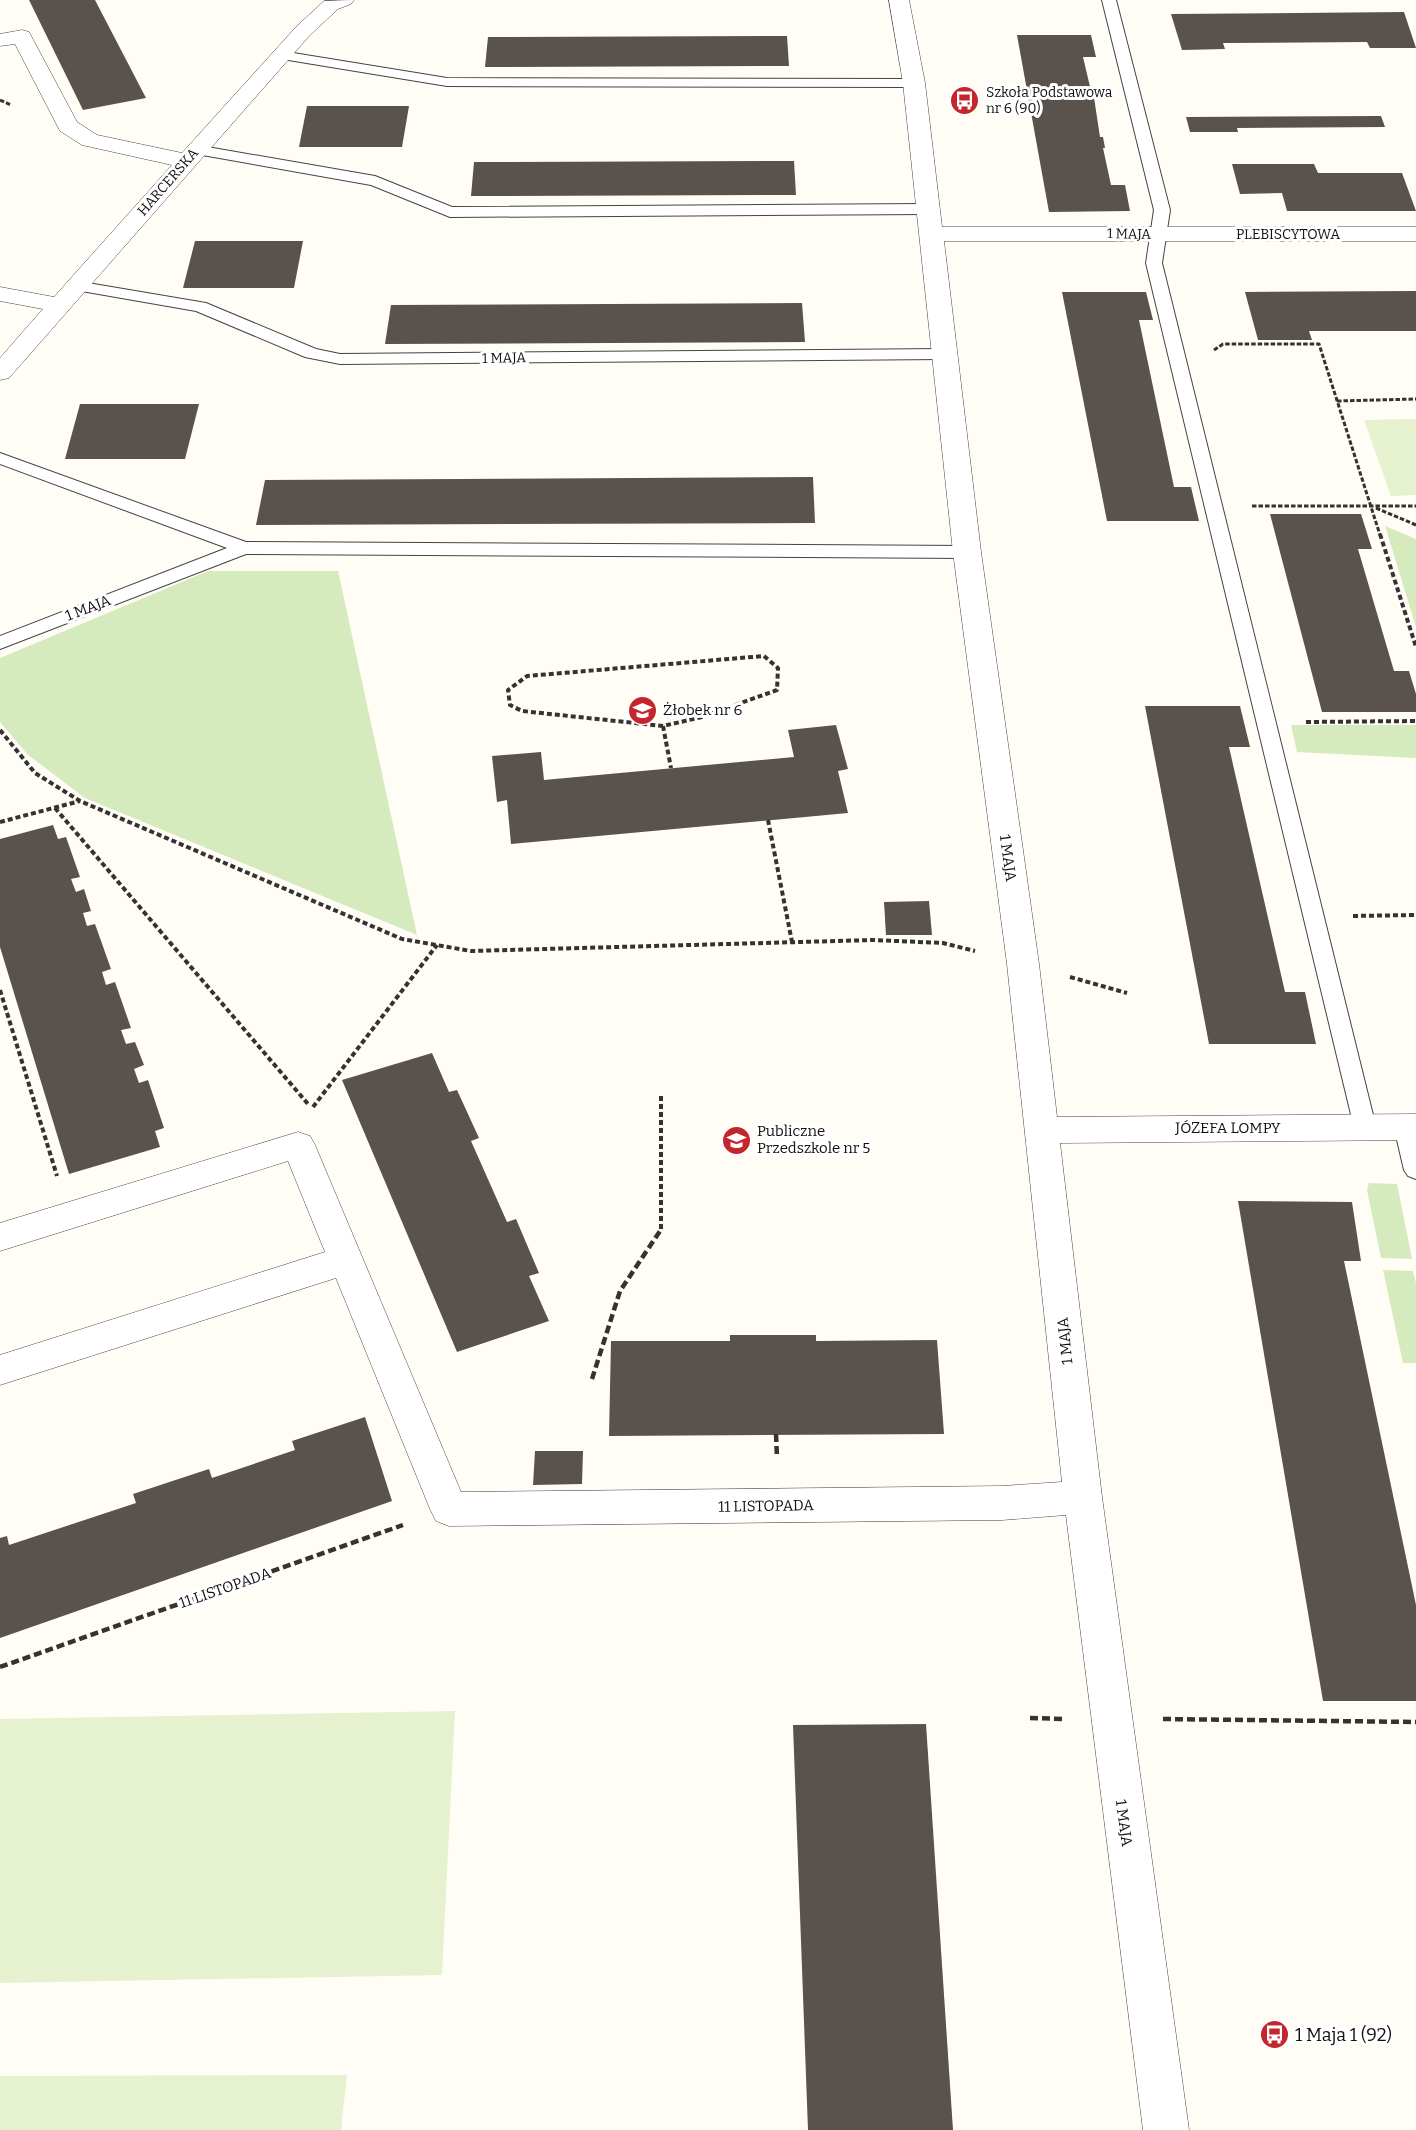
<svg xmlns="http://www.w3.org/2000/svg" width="1416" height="2130" font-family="Bitter,serif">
<rect width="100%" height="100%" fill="#fffdf5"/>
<g fill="#d5ebbd">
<polygon points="1385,526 1416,539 1416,627"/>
<polygon points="208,571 338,571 417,935 85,798 28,755 0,722 0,658"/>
<polygon points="1291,725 1416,725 1416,758 1297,752"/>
<polygon points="1369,1183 1397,1184 1412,1259 1381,1258 1367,1190"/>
<polygon points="1383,1270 1413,1271 1416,1283 1416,1363 1403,1363"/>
</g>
<g fill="#e6f2cf">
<polygon points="1416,419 1416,495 1391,496 1364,420"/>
<polygon points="455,1711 442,1975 0,1983 0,1719"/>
<polygon points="347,2075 341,2130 0,2130 0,2076"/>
</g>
<g fill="#5a524d">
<polygon points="29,0 95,0 146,98 83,110"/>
<polygon points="1404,12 1416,48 1370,48 1367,42 1223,43 1225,49 1182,50 1171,14"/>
<polygon points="1017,35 1091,35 1096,57 1083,57 1091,91 1093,91 1100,137 1103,137 1105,148 1103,148 1111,185 1125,185 1130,211 1049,212"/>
<polygon points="787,36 789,66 485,67 488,37"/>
<polygon points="307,106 409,106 402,147 299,147"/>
<polygon points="1381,116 1385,127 1237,128 1238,132 1190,132 1186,117"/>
<polygon points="794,161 796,195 471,196 474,162"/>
<polygon points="1232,164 1314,164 1318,173 1402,173 1416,211 1287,211 1282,193 1240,194"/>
<polygon points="195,241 303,241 294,288 183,288"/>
<polygon points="1416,291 1416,331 1309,331 1312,340 1258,340 1245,292"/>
<polygon points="1062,292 1146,292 1153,320 1139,320 1174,487 1191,487 1199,521 1107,521"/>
<polygon points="802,303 805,342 385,344 391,305"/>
<polygon points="80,404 199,404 185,459 65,459"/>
<polygon points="813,477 815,523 256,525 265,480"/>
<polygon points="1270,514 1361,514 1372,549 1358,549 1394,671 1409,671 1416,694 1416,712 1322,712"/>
<polygon points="1145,706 1240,706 1250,747 1229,747 1285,992 1305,992 1316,1044 1209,1044"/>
<polygon points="836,725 848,769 838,771 848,813 511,844 507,800 497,802 492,756 541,752 544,780 794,757 788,730"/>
<polygon points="53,825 58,839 66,837 80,877 71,879 76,892 84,889 91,911 83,913 87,926 95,924 111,969 102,972 106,985 115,982 131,1028 121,1030 126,1044 135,1042 144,1065 134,1069 139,1083 148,1080 164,1128 155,1131 160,1147 69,1174 0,947 0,839"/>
<polygon points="929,901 932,935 886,935 884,902"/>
<polygon points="432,1053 449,1092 457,1090 479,1138 471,1141 507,1222 516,1219 539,1273 529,1276 549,1321 457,1352 342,1080"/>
<polygon points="1238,1201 1352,1202 1361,1261 1344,1261 1416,1605 1416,1701 1323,1701"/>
<polygon points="730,1335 816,1335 816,1341 937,1340 944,1434 609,1436 611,1341 730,1341"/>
<polygon points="365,1417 392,1501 0,1638 0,1538 7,1536 9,1545 136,1503 133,1494 209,1469 212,1478 295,1450 292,1441"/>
<polygon points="535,1451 583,1451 582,1484 533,1485"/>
<polygon points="926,1724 953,2130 808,2130 793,1725"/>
</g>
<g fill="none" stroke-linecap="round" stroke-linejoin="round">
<defs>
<g id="lane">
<polygon points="1102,0 1116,0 1170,210 1162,263 1376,1127 1373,1133 1365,1136 1357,1133 1354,1127 1146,263 1154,210"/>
<polygon points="281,51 447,78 914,79 921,83 914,87 447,86 276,58 274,55 276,52"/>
<polygon points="196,145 375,176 452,207 927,204 935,209 927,214 450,217 371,185 191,153 188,150 191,147"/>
<polygon points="76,281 206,303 316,349 340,354 943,349 951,354 943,359 340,364 305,357 196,311 70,289 68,286 70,283"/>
<polygon points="0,453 246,542 967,546 976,552 967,558 246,554 0,649 0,636 227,548 0,464"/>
<polygon points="1405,1118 1413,1121 1416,1126 1416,1179 1408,1176 1404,1170 1394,1127 1397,1121"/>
</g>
<g id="street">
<polygon points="354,0 351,4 338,9 310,35 9,378 0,380 0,358 43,309 0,301 0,287 54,297 172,165 82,145 60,131 15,44 0,46 0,34 22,30 29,32 77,122 97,135 182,153 296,27 324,1"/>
<polygon points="889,0 909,0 925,83 942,227 1416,227 1416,241 944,241 981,552 1039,964 1057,1117 1416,1114 1416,1140 1060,1143 1102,1497 1189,2130 1143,2130 1066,1515 1002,1520 449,1526 436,1521 430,1509 336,1278 0,1385 0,1355 325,1252 288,1161 0,1251 0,1223 298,1132 310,1136 315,1145 461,1492 1002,1486 1062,1482 1007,964 953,552 903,83"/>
</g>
</defs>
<use href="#lane" stroke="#444" stroke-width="2"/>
<use href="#street" stroke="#444" stroke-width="1"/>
<g stroke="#333" stroke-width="3" stroke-dasharray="4.5 2" stroke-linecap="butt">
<polyline points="0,100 11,105"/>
<polyline points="1214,350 1223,344 1319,344 1380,535"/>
<polyline points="1337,401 1416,399"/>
<polyline points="1252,506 1416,506"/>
<polyline points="1376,508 1416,525"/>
</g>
<g stroke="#333" stroke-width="4" stroke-dasharray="5 3" stroke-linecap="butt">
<polyline points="1380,534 1416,647"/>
<polygon points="764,656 778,668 777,690 702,717 663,726 522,711 510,705 508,690 527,676"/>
<polyline points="1306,722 1416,721"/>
<polyline points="663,726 671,768"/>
<polyline points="0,730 35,773 80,801 402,939 471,951 873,940 943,943 975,951"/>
<polyline points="55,808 308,1104"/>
<polyline points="768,820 792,942"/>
<polyline points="0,822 80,801"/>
<polyline points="1353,916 1416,915"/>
<polyline points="1070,977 1127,993"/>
<polyline points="0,990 57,1176"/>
<polyline points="313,1107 437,945"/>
<polyline points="661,1229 661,1093"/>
</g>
<g stroke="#333" stroke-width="4.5" stroke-dasharray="8 4" stroke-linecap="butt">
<polyline points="592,1379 620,1291 662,1228"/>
<polyline points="776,1434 777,1458"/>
<polyline points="0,1667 403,1525"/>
<polyline points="1030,1718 1063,1719"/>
<polyline points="1163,1719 1416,1722"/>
</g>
<use href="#lane" fill="#fff" fill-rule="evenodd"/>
<use href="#street" fill="#fff" fill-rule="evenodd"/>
</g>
<defs>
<symbol id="bus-disc" viewBox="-11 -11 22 22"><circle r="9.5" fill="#c4262e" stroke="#fff"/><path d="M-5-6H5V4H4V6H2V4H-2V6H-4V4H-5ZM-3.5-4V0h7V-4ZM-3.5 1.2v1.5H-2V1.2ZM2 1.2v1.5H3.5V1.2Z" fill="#fff"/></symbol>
<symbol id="school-disc" viewBox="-11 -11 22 22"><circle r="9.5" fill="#c4262e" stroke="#fff"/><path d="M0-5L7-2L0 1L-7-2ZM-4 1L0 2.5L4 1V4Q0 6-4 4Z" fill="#fff"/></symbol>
</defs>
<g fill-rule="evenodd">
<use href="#bus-disc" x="948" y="84" width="33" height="33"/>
<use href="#school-disc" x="626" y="694" width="33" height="33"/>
<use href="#school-disc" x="720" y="1124" width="33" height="33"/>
<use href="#bus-disc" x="1258" y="2018" width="33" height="33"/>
</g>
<g text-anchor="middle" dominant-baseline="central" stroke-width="6" stroke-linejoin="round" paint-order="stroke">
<g font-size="14" fill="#111" stroke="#fff" text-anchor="start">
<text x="986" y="92">Szkoła Podstawowa<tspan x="986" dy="16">nr 6 (90)</tspan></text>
</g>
<g font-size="14" fill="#111" stroke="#fff">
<text transform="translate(168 182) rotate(-49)">HARCERSKA</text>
<text transform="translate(1129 234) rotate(1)">1 MAJA</text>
<text x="1288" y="234">PLEBISCYTOWA</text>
<text transform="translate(504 358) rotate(-1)">1 MAJA</text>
</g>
<g font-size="15" fill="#111" stroke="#fff">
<text transform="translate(88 608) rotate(-21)">1 MAJA</text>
<text transform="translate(1008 858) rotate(82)">1 MAJA</text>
<text x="1228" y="1128">JÓZEFA LOMPY</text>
<text transform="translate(1065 1341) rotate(-96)">1 MAJA</text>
<text transform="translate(766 1506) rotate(-1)">11 LISTOPADA</text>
<text transform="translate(225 1588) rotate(-19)">11 LISTOPADA</text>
<text transform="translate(1124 1823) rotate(82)">1 MAJA</text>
</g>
<g font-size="15" fill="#111" stroke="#fff" text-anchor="start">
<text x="663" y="710">Żłobek nr 6</text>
<text x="757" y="1131">Publiczne<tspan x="757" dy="17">Przedszkole nr 5</tspan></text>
</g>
<g font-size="18" fill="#111" stroke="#fff" text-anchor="start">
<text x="1295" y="2035">1 Maja 1 (92)</text>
</g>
</g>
</svg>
